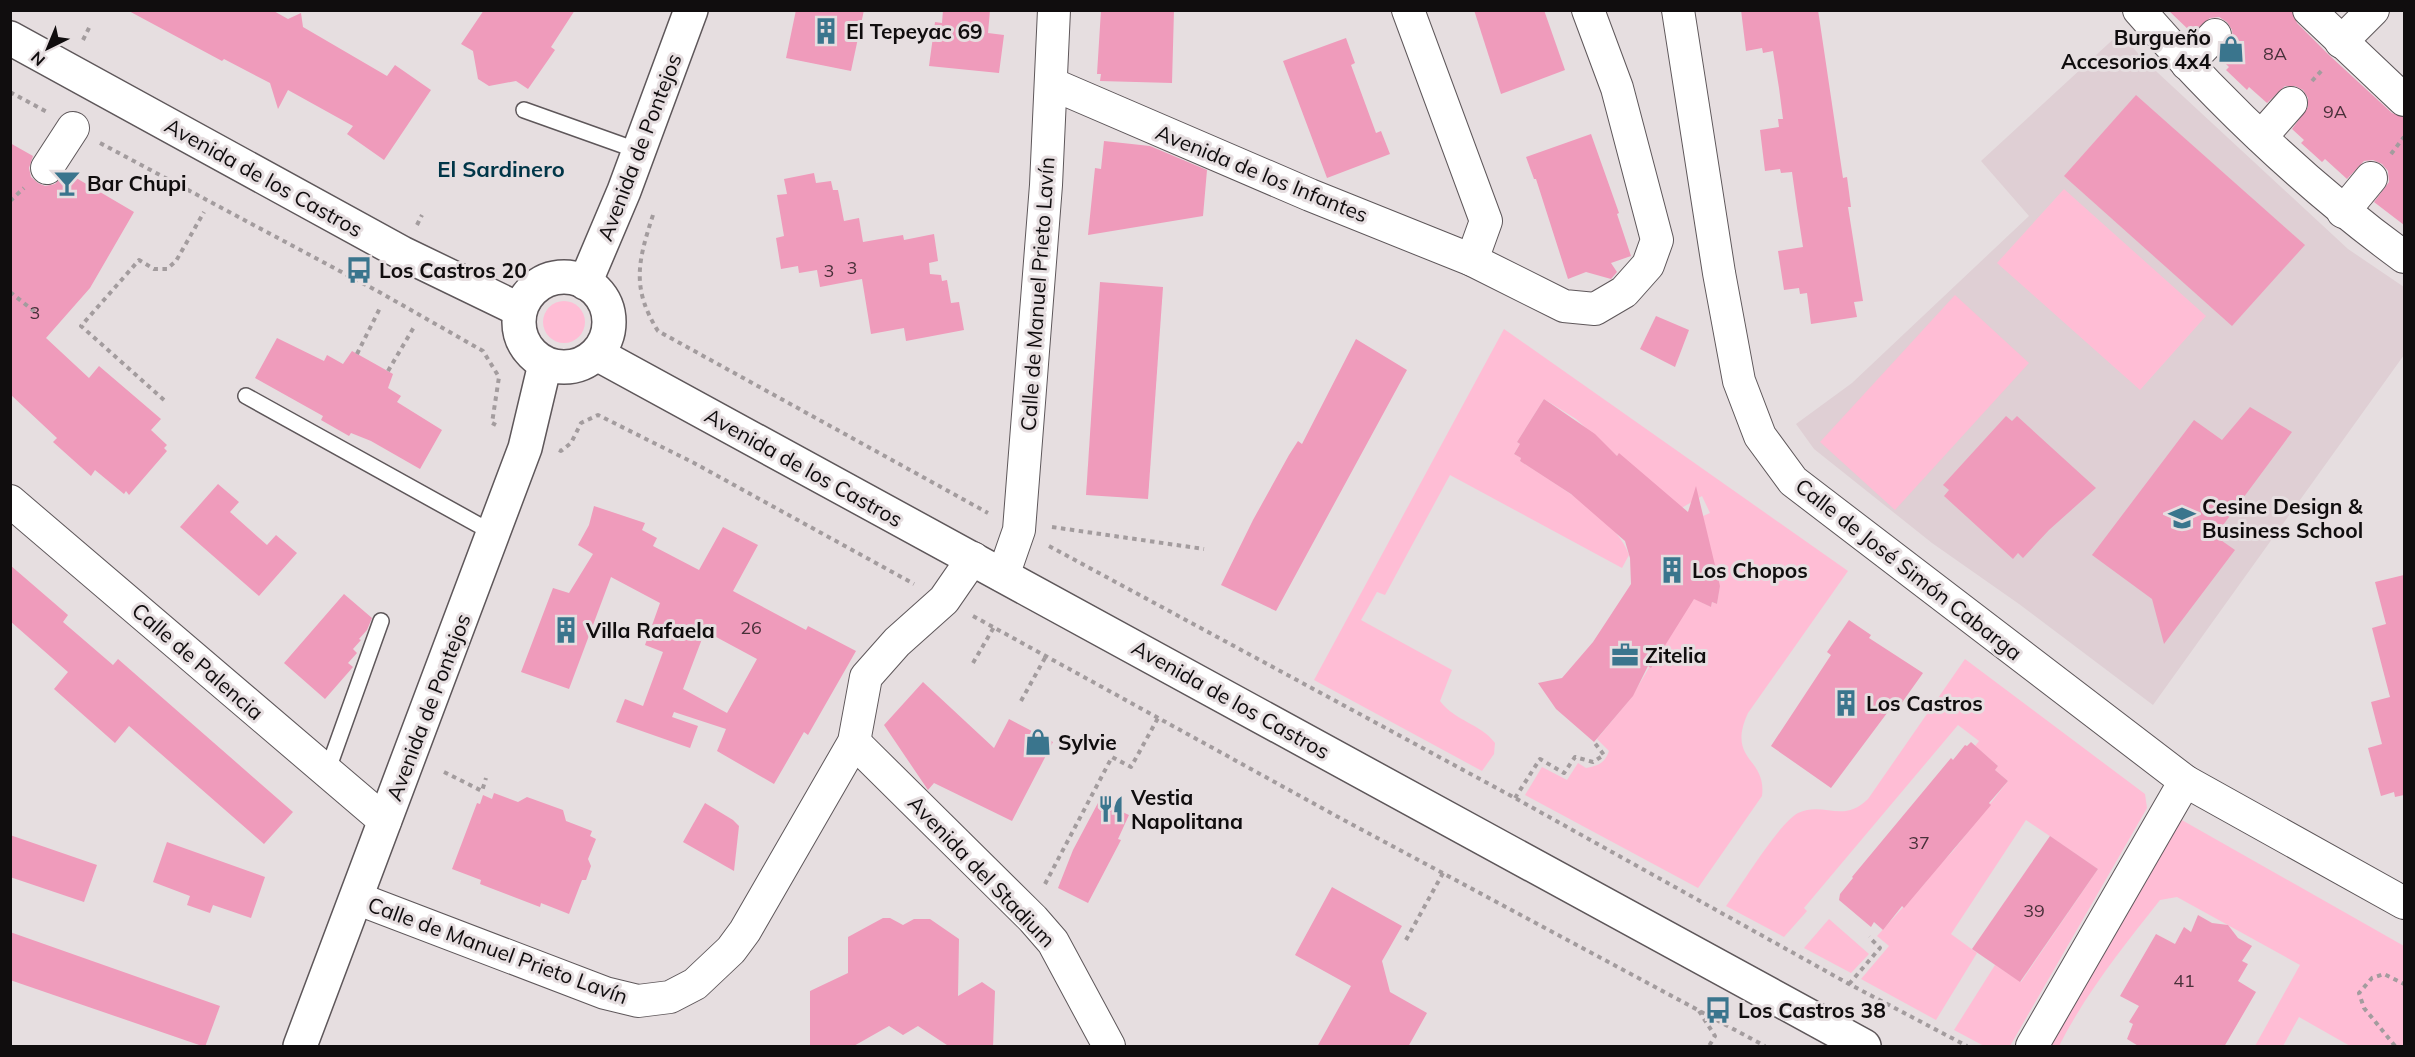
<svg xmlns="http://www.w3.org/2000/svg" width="2415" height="1057" font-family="Mulish,sans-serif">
<rect width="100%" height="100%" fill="#e6dee0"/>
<polygon fill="#dfcfd4" points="2120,33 2144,60 2348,249 2404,287 2404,355 2153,705 2019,604 1932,543 1814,449 1796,424 1852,383 2029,216 1981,161"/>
<g fill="#ffbdd5">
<polygon points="2064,189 2206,316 2140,390 1997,263"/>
<polygon points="1955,295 2029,363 1895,510 1820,442"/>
<circle cx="564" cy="322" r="21"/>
<path d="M 1504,329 L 1848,571 L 1748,713 C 1726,761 1767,757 1762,796 L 1698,888 L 1525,795 L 1542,767 L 1567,780 L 1578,763 L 1586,768 C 1598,766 1605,763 1609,751 L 1597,739 L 1631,698 L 1691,597 L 1711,607 L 1712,602 L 1717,604 L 1720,585 L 1717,584 L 1703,516 L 1710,513 L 1702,496 L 1678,510 L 1619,454 L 1617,456 L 1576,419 L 1544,399 L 1517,442 L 1520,444 L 1514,454 L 1521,458 L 1520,461 C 1551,481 1618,520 1629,555 L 1622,568 L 1450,475 L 1385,595 L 1377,592 L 1361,620 L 1452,670 L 1440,701 C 1456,722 1480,723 1495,743 L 1494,754 L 1482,771 L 1314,680 Z"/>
<path d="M 1965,659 L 2145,794 L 2147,808 L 2010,1046 L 1984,1046 L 1954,1030 L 1995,965 L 2021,982 L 2098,869 L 2026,820 L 1951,934 L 1977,953 L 1936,1020 L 1861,979 L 1889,946 L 1877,936 L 1926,882 L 1925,880 L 1953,851 L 2008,781 L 1995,770 L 1998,766 L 1975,746 L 1979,741 L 1958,725 L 1804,908 L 1807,911 L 1784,937 L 1726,906 C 1741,886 1779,823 1798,813 C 1824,801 1843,824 1868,799 Z"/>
<path d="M 2180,819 L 2404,946 L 2404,1046 L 2350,1046 L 2299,1017 L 2283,1046 L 2255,1046 L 2300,965 L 2177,897 L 2160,900 C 2123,947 2086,993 2059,1046 L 2047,1046 Z"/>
<polygon points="1829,919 1869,954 1851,973 1804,948"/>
</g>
<g fill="#ef9bbb" fill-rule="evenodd">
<polygon points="127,10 272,10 288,19 301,13 303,27 387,76 395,65 431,90 384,160 347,134 353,126 288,90 278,109 270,83 224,59 222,61"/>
<polygon points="484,10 575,10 551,47 555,50 528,89 516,81 489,86 478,79 473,51 461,44"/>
<polygon points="796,10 864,10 851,71 786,58"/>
<polygon points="943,10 990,10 988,33 1004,35 999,73 929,66 935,22 942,23"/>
<polygon points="1101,10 1174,10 1172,83 1100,81 1101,74 1097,74"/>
<polygon points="1474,10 1544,10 1565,70 1501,94"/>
<polygon points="1741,10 1818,10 1843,178 1847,177 1851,207 1848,207 1863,301 1854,302 1857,317 1811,324 1807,293 1800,294 1799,288 1784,290 1778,251 1803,247 1797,208 1792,172 1781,173 1780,169 1765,171 1760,130 1779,127 1778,119 1783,119 1779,88 1773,51 1763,53 1762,48 1746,51"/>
<polygon points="2168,10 2292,10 2297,23 2329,55 2392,113 2404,117 2404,225 2374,202 2389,182 2388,171 2382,164 2373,160 2364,161 2347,179 2325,159 2322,162 2301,143 2304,140 2292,129 2308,107 2308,98 2303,90 2295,86 2285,86 2267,103 2249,87 2247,90 2226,70 2229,67 2219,57 2233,39 2232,30 2227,22 2219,17 2210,18 2192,33"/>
<polygon points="1346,38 1355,63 1351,65 1376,133 1381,131 1390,154 1327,178 1283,61"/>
<polygon points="2136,95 2305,245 2232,326 2064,176"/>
<polygon points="1591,134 1619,213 1617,214 1631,256 1611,263 1617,272 1611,279 1586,272 1568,279 1536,179 1534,179 1526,157"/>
<polygon points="1104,141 1150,146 1207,170 1203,216 1088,235 1095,168 1101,169"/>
<polygon points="10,143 33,156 29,168 31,177 38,183 45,186 55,184 66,172 134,212 90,288 46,338 89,378 99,366 161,419 151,430 167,445 164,448 167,451 129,495 126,491 124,494 95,470 91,476 53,442 57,438 10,394"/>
<polygon points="814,173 816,183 831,181 833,190 838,190 844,221 859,218 863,242 903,235 904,240 934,234 938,261 929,263 930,274 941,275 942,281 947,280 951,303 959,302 964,330 906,341 904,328 871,334 862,279 820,287 817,270 799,273 798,266 781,269 776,238 784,236 777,195 787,194 784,179"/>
<polygon points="1100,282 1163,287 1148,499 1086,495"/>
<polygon points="1656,316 1689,330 1675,367 1640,349"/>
<polygon points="277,338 324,361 327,355 343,364 352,351 393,374 388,388 401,396 397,402 442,430 420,469 371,441 351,433 349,436 321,420 323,416 255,378"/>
<polygon points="1356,339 1407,370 1276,611 1221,585 1253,520 1289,455 1298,441 1302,444"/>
<polygon points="1544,399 1595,434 1617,456 1619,453 1688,512 1696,486 1720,586 1717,604 1712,602 1711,607 1694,599 1651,668 1648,666 1633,696 1594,742 1556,709 1538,683 1562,678 1593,642 1631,584 1630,558 1625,541 1571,494 1520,461 1521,458 1514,454 1520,444 1517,442"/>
<polygon points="2250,407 2292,432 2215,536 2235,550 2164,644 2152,599 2092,555 2194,420 2222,440"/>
<polygon points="2006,416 2012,421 2017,416 2096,488 2049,530 2023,558 2018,553 2013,559 1944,496 1949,490 1943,485"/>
<polygon points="218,484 239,502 230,512 267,545 276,535 297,553 259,596 180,527"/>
<path d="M 594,506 L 645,523 L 642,530 L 657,538 L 653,546 L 699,570 L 723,527 L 758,545 L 733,591 L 806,630 L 808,626 L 856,651 L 808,735 L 804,732 L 774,784 L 717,751 L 726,729 L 674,712 L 672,717 L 698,726 L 690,748 L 616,722 L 625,699 L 643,706 L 663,652 L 645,645 L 660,603 L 611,577 L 569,689 L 521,672 L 553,588 L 569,593 L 593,554 L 578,545 L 589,525 ZM 705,631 L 757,659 L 727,713 L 683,689 Z"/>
<polygon points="10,565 68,615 63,622 113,665 118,659 293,812 264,844 129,726 115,743 54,689 68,672 10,621"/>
<polygon points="2404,575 2404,795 2395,797 2394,792 2381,796 2368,748 2382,744 2371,702 2390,697 2372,628 2386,624 2375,582"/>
<polygon points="344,594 372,618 367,630 359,639 361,640 353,649 357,653 348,663 353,667 325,699 284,663"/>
<polygon points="1849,620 1871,635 1869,638 1923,673 1901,704 1896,701 1831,788 1771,746 1831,655 1827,652"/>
<polygon points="923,682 994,748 1009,719 1053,742 1012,821 934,783 928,790 884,725"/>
<polygon points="1971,742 1998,766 1995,770 2008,781 1989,803 1991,805 1904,908 1902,906 1883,930 1874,922 1871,927 1839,900 1840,894 1853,878 1852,877 1951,758 1953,760 1965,745 1967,746"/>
<polygon points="494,793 518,802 527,797 563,810 566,821 592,831 590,836 596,839 588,859 591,866 586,880 582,880 569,914 541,903 540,907 480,884 481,880 452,869 477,803 480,804 483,795 492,799"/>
<polygon points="1099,801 1129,815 1118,839 1121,840 1088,903 1058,888 1073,850"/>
<polygon points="705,803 733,820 739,826 734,871 683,842"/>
<polygon points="10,835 97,865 84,902 10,877"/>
<polygon points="2050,836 2098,869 2020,982 1972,949"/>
<polygon points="167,842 265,877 251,918 213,905 210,913 187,905 190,896 153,882"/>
<polygon points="1332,887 1402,926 1382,961 1390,992 1427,1013 1408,1047 1317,1047 1351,986 1295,955"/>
<polygon points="2198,915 2212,923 2228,925 2238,938 2252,946 2242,961 2248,964 2238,981 2256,992 2224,1047 2140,1047 2127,1039 2133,1024 2129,1022 2139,1006 2120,996 2156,934 2175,944 2184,927 2191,932"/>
<polygon points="883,918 890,918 903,925 914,919 930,919 959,939 958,996 982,982 995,991 993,1047 950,1047 918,1026 903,1035 889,1026 852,1047 810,1047 810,991 848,973 848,937"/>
<polygon points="10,932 220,1006 205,1047 10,980"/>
</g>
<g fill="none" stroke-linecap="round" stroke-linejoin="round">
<defs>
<g id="lane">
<polyline points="524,110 639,151"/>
<polyline points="246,396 493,533"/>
<polyline points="327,772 381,621"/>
</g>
<g id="street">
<polyline points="1408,10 1486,221 1472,260"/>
<polyline points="1678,10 1719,273 1739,381 1760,436 1793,481 2185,781 2404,903"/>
<path d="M 2139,10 C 2219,102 2307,186 2404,257"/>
<polyline points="2309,10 2404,100"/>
<polyline points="2341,42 2373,10"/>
<polyline points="2187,64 2215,35"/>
<polyline points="1052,84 1310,195 1472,260 1564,306 1595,309 1624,292 1648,265 1657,240 1617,88 1588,10"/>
<polyline points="2261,137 2291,103"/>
<polyline points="47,168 73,128"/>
<polyline points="2343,212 2371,178"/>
<polyline points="10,501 385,821"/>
<polyline points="1003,576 1019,530 1046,185 1054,10"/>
<polyline points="854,742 1033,919 1053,942 1109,1046"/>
<polyline points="356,898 605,993 638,1001 670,997 695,984 731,950 745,931 854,742 866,677 897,642 944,600 973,558"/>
<polyline points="2032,1046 2185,781"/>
</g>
<g id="secondary">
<polyline points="10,38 402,253 520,310"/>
<circle cx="564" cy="322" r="45"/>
<polyline points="585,283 624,191 691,10"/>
<polyline points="597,354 1864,1046"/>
<polyline points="300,1046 525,448 545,364"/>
</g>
</defs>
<use href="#lane" stroke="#5e575a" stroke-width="18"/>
<use href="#street" stroke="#5e575a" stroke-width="34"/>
<use href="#secondary" stroke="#5e575a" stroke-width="36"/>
<g stroke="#a39c9e" stroke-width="4" stroke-dasharray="4.5 4.5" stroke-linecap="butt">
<polyline points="83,40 91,24"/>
<polyline points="2312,81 2323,69"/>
<polyline points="10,92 47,112"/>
<polyline points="100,143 381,293 483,351 499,377 492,423 496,425"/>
<polyline points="2391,154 2404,137"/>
<polyline points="10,201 24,188"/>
<path d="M 653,215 C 638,261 631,288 658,331 L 988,513"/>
<polyline points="417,225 422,215"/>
<polyline points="10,292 35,312"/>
<polyline points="357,354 380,308"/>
<polyline points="388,371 414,327"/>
<polyline points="164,400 81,326 139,260 154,269 167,269 176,261 204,212"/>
<polyline points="559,450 561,451 571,443 581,423 598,415 694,463 914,584"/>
<polyline points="1052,527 1204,549"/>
<polyline points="1049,546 1515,798 1849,984 1967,1046"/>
<polyline points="973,616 1340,818 1765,1046"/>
<polyline points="973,663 994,627"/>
<polyline points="1021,701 1046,656"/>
<polyline points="444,772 482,791 486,778"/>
<polyline points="1515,798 1540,759 1564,773 1575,757 1593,762 1604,755 1594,742"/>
<polyline points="1045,884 1112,757 1131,767 1158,718"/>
<polyline points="1406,940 1443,873"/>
<polyline points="1849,984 1880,948 1869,937"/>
<polyline points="1699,1011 1715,1036 1709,1046"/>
<polyline points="2395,1046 2364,1008 2359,993 2372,978 2384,974 2404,984"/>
</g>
<use href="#lane" stroke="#fff" stroke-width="15"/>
<use href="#street" stroke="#fff" stroke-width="32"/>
<use href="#secondary" stroke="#fff" stroke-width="33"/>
</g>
<defs>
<symbol id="building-bare" viewBox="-9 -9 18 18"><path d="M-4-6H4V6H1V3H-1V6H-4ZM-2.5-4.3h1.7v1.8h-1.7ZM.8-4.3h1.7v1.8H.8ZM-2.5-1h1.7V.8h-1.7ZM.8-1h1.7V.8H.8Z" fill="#3a758d" stroke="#e6dee0" stroke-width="2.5" paint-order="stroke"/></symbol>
<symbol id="shop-bare" viewBox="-9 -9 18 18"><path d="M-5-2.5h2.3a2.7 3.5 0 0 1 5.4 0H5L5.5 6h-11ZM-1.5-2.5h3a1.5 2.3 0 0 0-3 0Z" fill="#3a758d" stroke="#e6dee0" stroke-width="2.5" paint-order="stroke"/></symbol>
<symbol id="bar-bare" viewBox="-9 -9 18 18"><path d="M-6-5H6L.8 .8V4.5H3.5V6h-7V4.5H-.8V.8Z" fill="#3a758d" stroke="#e6dee0" stroke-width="2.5" paint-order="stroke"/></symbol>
<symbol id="bus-bare" viewBox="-9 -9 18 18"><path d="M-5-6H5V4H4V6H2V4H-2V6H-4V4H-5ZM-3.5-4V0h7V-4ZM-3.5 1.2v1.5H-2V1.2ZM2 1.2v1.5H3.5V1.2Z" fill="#3a758d" stroke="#e6dee0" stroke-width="2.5" paint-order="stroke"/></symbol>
<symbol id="university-bare" viewBox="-9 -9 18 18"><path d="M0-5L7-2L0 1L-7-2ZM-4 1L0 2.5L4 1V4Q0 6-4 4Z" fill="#3a758d" stroke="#e6dee0" stroke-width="2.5" paint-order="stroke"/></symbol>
<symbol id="office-bare" viewBox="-9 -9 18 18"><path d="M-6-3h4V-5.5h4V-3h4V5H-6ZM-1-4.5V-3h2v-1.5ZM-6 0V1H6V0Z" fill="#3a758d" stroke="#e6dee0" stroke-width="2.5" paint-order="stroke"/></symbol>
<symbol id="restaurant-bare" viewBox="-9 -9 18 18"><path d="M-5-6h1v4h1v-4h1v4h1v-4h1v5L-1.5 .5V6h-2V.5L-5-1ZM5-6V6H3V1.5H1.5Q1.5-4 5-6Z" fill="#3a758d" stroke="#e6dee0" stroke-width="2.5" paint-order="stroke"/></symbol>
</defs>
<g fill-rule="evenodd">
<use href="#building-bare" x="807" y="12" width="38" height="38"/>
<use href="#shop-bare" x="2212" y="30" width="38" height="38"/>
<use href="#bar-bare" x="48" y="164" width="38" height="38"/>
<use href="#bus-bare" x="340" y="251" width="38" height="38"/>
<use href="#university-bare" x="2163" y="499" width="38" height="38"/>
<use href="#building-bare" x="1653" y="551" width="38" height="38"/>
<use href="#building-bare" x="547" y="611" width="38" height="38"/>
<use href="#office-bare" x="1606" y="636" width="38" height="38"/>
<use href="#building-bare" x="1827" y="684" width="38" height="38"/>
<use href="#shop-bare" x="1019" y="723" width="38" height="38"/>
<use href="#restaurant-bare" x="1092" y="790" width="38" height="38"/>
<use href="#bus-bare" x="1699" y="991" width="38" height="38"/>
</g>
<g text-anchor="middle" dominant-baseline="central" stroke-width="6" stroke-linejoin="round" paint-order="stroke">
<g font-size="18" fill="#483039">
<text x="2275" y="53">8A</text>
<text x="2335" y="111">9A</text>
<text x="852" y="267">3</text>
<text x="829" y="270">3</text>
<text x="35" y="312">3</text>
<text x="751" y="627">26</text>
<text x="1919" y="842">37</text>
<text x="2034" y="910">39</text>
<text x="2184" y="980">41</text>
</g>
<g font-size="21" font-weight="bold" fill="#100d0e" stroke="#e6dee0" text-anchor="start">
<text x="846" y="31">El Tepeyac 69</text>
<text x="2211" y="37" text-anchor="end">Burgueño<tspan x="2211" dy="24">Accesorios 4x4</tspan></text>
<text x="87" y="183">Bar Chupi</text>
<text x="379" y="270">Los Castros 20</text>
<text x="2202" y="506">Cesine Design &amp;<tspan x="2202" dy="24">Business School</tspan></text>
<text x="1692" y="570">Los Chopos</text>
<text x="586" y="630">Villa Rafaela</text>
<text x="1645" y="655">Zitelia</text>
<text x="1866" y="703">Los Castros</text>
<text x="1058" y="742">Sylvie</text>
<text x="1131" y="797">Vestia<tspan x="1131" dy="24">Napolitana</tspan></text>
<text x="1738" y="1010">Los Castros 38</text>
</g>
<g font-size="21" fill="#100d0e" stroke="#e6dee0">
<text transform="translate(639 147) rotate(-69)">Avenida de Pontejos</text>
<text transform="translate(1262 173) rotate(22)">Avenida de los Infantes</text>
<text transform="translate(264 177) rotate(29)">Avenida de los Castros</text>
<text transform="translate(1037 294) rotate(-86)">Calle de Manuel Prieto Lavín</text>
<text transform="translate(804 467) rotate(29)">Avenida de los Castros</text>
<text transform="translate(1909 569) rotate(38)">Calle de José Simón Cabarga</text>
<text transform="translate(198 661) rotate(41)">Calle de Palencia</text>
<text transform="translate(1231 699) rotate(29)">Avenida de los Castros</text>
<text transform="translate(428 707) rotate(-69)">Avenida de Pontejos</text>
<text transform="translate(982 871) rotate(46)">Avenida del Stadium</text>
<text transform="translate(498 950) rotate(20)">Calle de Manuel Prieto Lavín</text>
</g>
<g font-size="22" font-weight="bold" fill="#003648" stroke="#e6dee0">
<text x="501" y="169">El Sardinero</text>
</g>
</g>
<rect width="2415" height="1057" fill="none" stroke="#100d0e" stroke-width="24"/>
<g transform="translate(48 48) rotate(223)" stroke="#e6dee0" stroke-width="4.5" paint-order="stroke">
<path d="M0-4.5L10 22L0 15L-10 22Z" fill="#100d0e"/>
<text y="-9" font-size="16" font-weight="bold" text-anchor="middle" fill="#100d0e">N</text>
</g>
</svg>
